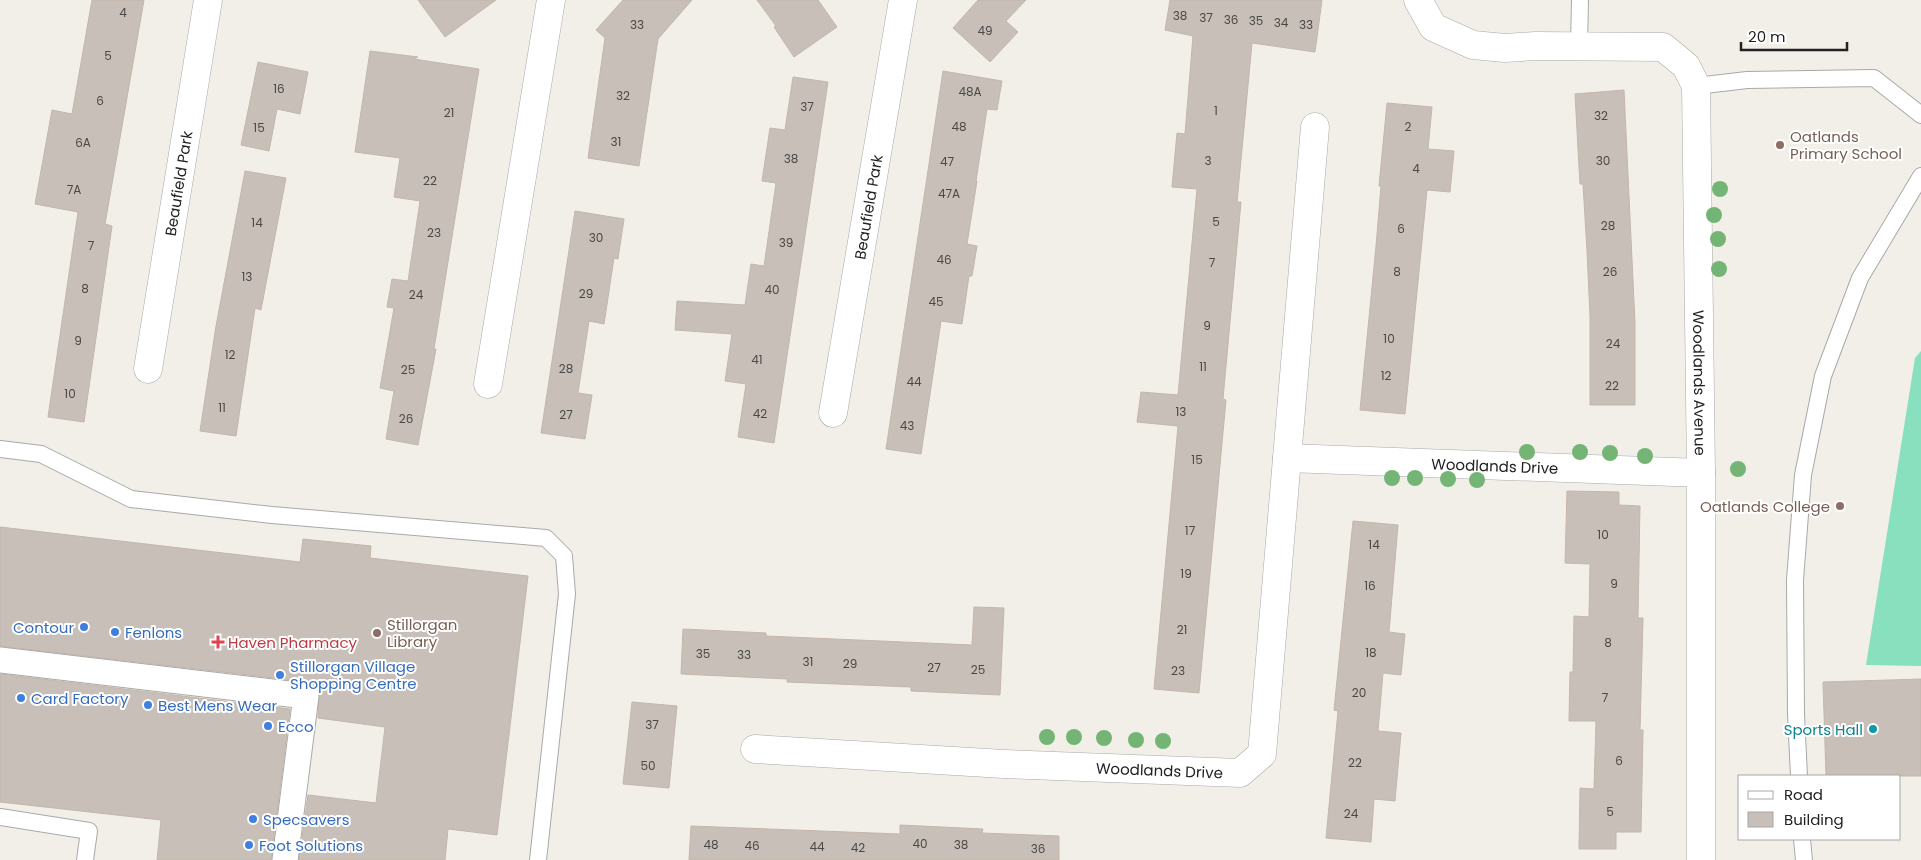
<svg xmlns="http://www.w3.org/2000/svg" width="1921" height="860" font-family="Poppins,sans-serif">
<rect width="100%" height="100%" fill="#f2efe9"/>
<polygon fill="#88e0be" points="1921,351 1921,666 1866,665 1915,358"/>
<g fill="#c7bfb8" stroke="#c4b6ab">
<polygon points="92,0 144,0 105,224 112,226 84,422 48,417 78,212 35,204 52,110 72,114"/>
<polygon points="418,0 496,0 445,37"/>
<polygon points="623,0 692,0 658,39 639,166 588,158 605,38 596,30"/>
<polygon points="757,0 818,0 837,27 794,57 774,27 776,26"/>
<polygon points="978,0 1026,0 1006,21 1018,32 990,62 953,28"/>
<polygon points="1170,0 1322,0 1315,52 1252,43 1237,202 1241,202 1223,399 1226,400 1199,693 1154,689 1178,426 1137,422 1141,392 1178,395 1197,189 1172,187 1177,133 1185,134 1193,36 1165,30"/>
<polygon points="370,51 418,57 414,59 479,69 434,349 436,349 418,445 386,439 394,391 380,388 394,308 387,307 392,279 408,281 420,201 394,197 400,158 355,152"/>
<polygon points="258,62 308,72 300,114 277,109 269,151 241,145"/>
<polygon points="943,71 1002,81 997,110 987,109 976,181 977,181 967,244 977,246 972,276 969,276 962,324 941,321 921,454 886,449"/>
<polygon points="793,77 828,82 774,443 738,437 746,384 725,381 732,334 675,330 677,301 745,305 751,264 764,266 776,183 762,181 770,128 785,130"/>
<polygon points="1624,90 1635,323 1635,405 1590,405 1590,316 1587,251 1583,184 1580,184 1575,94"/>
<polygon points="1387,103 1432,107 1428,149 1454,151 1450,192 1427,190 1405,414 1360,410 1376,246 1381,186 1379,186"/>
<polygon points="245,171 286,178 261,310 255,308 236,436 200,431 216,326"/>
<polygon points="575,211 624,219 618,259 614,258 604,324 589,321 578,393 592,395 585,439 541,433"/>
<polygon points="1567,491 1619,492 1619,505 1640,506 1638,618 1643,618 1640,730 1643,730 1641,832 1616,832 1616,849 1579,849 1580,788 1594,789 1596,721 1569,721 1570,672 1573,672 1574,616 1589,617 1590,564 1565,563"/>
<polygon points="1353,521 1398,525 1389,632 1405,634 1401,675 1383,673 1378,731 1401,733 1395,801 1374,799 1371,842 1326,838 1338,711 1334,710"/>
<polygon points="0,527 300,562 303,539 371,546 370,558 528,576 497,835 448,829 445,860 299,860 308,795 376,803 385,727 318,718 319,691 315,685 308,682 0,646"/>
<polygon points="974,607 1004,608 1000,695 911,691 911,687 787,682 787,679 681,674 683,629 766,633 766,636 972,645"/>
<polygon points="0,674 290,709 271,860 157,860 161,820 0,802"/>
<polygon points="1921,679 1921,776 1826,776 1823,682"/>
<polygon points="632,702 677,706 669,788 623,784"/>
<polygon points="900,825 983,829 982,833 1059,836 1059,860 689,860 691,826 900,834"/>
</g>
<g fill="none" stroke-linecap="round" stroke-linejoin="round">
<defs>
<g id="service">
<polyline points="1579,46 1580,0"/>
<polyline points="1696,86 1747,80 1874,78 1921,115"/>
<polyline points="0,449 41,454 131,499 272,515 546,538 564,556 567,594 538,860"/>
<polyline points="1799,776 1796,714 1795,580 1803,475 1823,376 1860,278 1921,176"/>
<polyline points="0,817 89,831 85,860"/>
<polyline points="1802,839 1804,860"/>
</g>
<polyline id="pedestrian" points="0,660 306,696 285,860"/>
<g id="minor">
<path id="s1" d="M 1418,0 L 1433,27 L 1473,45 L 1505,48 L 1535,46 L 1663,47 L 1686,66 L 1696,86 L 1701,473 L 1701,860"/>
<path id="s2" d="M 148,369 L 208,0"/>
<polyline points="488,384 551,0"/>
<path id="s3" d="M 833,413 L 903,0"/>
<path id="s4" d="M 1287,458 L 1701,473"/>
<path id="s5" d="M 755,749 L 1004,764 L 1240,773 L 1262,754 L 1315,127"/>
</g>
</defs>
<use href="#service" stroke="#a9a9a9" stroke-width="18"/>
<use href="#pedestrian" stroke="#a9a9a9" stroke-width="27"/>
<use href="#minor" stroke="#a9a9a9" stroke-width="29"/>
<use href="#service" stroke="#fff" stroke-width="16"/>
<use href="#pedestrian" stroke="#fff" stroke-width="25"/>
<use href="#minor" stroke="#fff" stroke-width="28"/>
</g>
<g fill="#74b475">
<circle cx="1720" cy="189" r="8"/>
<circle cx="1714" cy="215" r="8"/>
<circle cx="1718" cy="239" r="8"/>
<circle cx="1719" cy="269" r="8"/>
<circle cx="1527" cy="452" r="8"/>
<circle cx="1580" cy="452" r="8"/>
<circle cx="1610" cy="453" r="8"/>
<circle cx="1645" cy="456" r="8"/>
<circle cx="1738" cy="469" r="8"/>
<circle cx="1392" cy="478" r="8"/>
<circle cx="1415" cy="478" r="8"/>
<circle cx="1448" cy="479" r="8"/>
<circle cx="1477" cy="480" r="8"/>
<circle cx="1047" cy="737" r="8"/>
<circle cx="1074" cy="737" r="8"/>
<circle cx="1104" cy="738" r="8"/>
<circle cx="1136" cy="740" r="8"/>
<circle cx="1163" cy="741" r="8"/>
</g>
<g fill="#8d6e63" stroke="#fff" stroke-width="2">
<circle cx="1780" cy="145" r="5"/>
<circle cx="1840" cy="506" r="5"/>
<circle cx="377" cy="633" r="5"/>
</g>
<g fill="#3f7fe0" stroke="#fff" stroke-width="2">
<circle cx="84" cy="627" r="5"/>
<circle cx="115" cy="632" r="5"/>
<circle cx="280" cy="675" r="5"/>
<circle cx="21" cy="698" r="5"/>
<circle cx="148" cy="705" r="5"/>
<circle cx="268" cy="726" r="5"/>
<circle cx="253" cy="819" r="5"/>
<circle cx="249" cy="845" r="5"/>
</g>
<path fill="#e0444e" stroke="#fff" stroke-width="2" d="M215.5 634.5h5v5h5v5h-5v5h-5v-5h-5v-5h5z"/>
<circle fill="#0f9aa8" stroke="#fff" stroke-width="2" cx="1873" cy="729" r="5"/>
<g text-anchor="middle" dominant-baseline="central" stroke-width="4" stroke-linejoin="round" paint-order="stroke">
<g font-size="12" fill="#4b4948">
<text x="123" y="12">4</text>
<text x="1180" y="15">38</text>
<text x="1206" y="17">37</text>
<text x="1231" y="19">36</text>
<text x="1256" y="20">35</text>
<text x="1281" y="22">34</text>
<text x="637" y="24">33</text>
<text x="1306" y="24">33</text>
<text x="985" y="30">49</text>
<text x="108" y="55">5</text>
<text x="279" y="88">16</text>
<text x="970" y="91">48A</text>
<text x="623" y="95">32</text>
<text x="100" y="100">6</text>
<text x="807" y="106">37</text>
<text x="1216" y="110">1</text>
<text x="449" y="112">21</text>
<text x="1601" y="115">32</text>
<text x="959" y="126">48</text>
<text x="1408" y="126">2</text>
<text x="259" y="127">15</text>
<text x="616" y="141">31</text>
<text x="83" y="142">6A</text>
<text x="791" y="158">38</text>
<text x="1208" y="160">3</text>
<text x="1603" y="160">30</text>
<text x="947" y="161">47</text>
<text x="1416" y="168">4</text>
<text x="430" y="180">22</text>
<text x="74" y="189">7A</text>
<text x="949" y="193">47A</text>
<text x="1216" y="221">5</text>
<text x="257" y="222">14</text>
<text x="1608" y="225">28</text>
<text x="1401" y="228">6</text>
<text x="434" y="232">23</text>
<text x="596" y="237">30</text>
<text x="786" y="242">39</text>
<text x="91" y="245">7</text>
<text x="944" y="259">46</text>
<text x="1212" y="262">7</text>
<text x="1397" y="271">8</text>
<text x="1610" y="271">26</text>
<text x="247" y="276">13</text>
<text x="85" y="288">8</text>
<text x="772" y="289">40</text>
<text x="586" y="293">29</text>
<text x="416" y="294">24</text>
<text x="936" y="301">45</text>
<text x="1207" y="325">9</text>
<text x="1389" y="338">10</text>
<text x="78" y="340">9</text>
<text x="1613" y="343">24</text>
<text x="230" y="354">12</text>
<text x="757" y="359">41</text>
<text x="1203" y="366">11</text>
<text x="566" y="368">28</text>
<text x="408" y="369">25</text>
<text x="1386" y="375">12</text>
<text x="914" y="381">44</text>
<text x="1612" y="385">22</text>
<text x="70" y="393">10</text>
<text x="222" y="407">11</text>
<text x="1181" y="411">13</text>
<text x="760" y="413">42</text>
<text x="566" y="414">27</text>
<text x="406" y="418">26</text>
<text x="907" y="425">43</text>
<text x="1197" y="459">15</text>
<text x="1190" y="530">17</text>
<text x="1603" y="534">10</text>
<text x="1374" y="544">14</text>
<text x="1186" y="573">19</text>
<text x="1614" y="583">9</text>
<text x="1370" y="585">16</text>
<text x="1182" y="629">21</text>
<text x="1608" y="642">8</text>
<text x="1371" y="652">18</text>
<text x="703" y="653">35</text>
<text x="744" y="654">33</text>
<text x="808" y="661">31</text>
<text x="850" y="663">29</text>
<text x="934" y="667">27</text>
<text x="978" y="669">25</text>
<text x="1178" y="670">23</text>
<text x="1359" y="692">20</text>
<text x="1605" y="697">7</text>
<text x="652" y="724">37</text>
<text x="1619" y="760">6</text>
<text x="1355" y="762">22</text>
<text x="648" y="765">50</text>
<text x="1610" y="811">5</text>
<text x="1351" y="813">24</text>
<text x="920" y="843">40</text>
<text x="711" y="844">48</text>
<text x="961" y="844">38</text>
<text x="752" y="845">46</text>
<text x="817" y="846">44</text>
<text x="858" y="847">42</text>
<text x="1038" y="848">36</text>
</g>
<g font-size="15" fill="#785e54" stroke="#fff" text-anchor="start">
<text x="1790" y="136">Oatlands<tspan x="1790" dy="17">Primary School</tspan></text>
<text x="1830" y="506" text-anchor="end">Oatlands College</text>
<text x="387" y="624">Stillorgan<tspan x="387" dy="17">Library</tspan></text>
</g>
<g font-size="15" fill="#222" stroke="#fff">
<text stroke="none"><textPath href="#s2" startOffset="188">Beaufield Park</textPath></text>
<text stroke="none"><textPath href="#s3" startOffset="209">Beaufield Park</textPath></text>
<text stroke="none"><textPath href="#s1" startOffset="614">Woodlands Avenue</textPath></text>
<text stroke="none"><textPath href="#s4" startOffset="208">Woodlands Drive</textPath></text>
<text stroke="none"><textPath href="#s5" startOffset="405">Woodlands Drive</textPath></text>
</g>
<g font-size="15" fill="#366cbe" stroke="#fff" text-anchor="start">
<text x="74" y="627" text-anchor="end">Contour</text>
<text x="125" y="632">Fenlons</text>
<text x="290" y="666">Stillorgan Village<tspan x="290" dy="17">Shopping Centre</tspan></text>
<text x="31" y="698">Card Factory</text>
<text x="158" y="705">Best Mens Wear</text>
<text x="278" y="726">Ecco</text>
<text x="263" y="819">Specsavers</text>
<text x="259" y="845">Foot Solutions</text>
</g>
<g font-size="15" fill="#be3a42" stroke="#fff" text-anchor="start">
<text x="228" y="642">Haven Pharmacy</text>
</g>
<g font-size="15" fill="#0d838f" stroke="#fff" text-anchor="end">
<text x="1863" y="729">Sports Hall</text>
</g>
</g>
<rect x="1738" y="775" width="162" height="65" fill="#ffffff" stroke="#a7a7a7"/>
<rect x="1748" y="791" width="25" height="8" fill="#ffffff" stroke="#a7a7a7"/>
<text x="1784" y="800" font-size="15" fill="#222222">Road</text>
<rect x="1748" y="812" width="25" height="15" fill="#c7bfb8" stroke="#a7a7a7"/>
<text x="1784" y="825" font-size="15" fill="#222222">Building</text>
<path d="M1741 42v8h106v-8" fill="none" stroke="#222222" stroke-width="2.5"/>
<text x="1748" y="42" font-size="15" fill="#222222" stroke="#ffffff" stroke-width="4" paint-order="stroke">20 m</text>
</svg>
